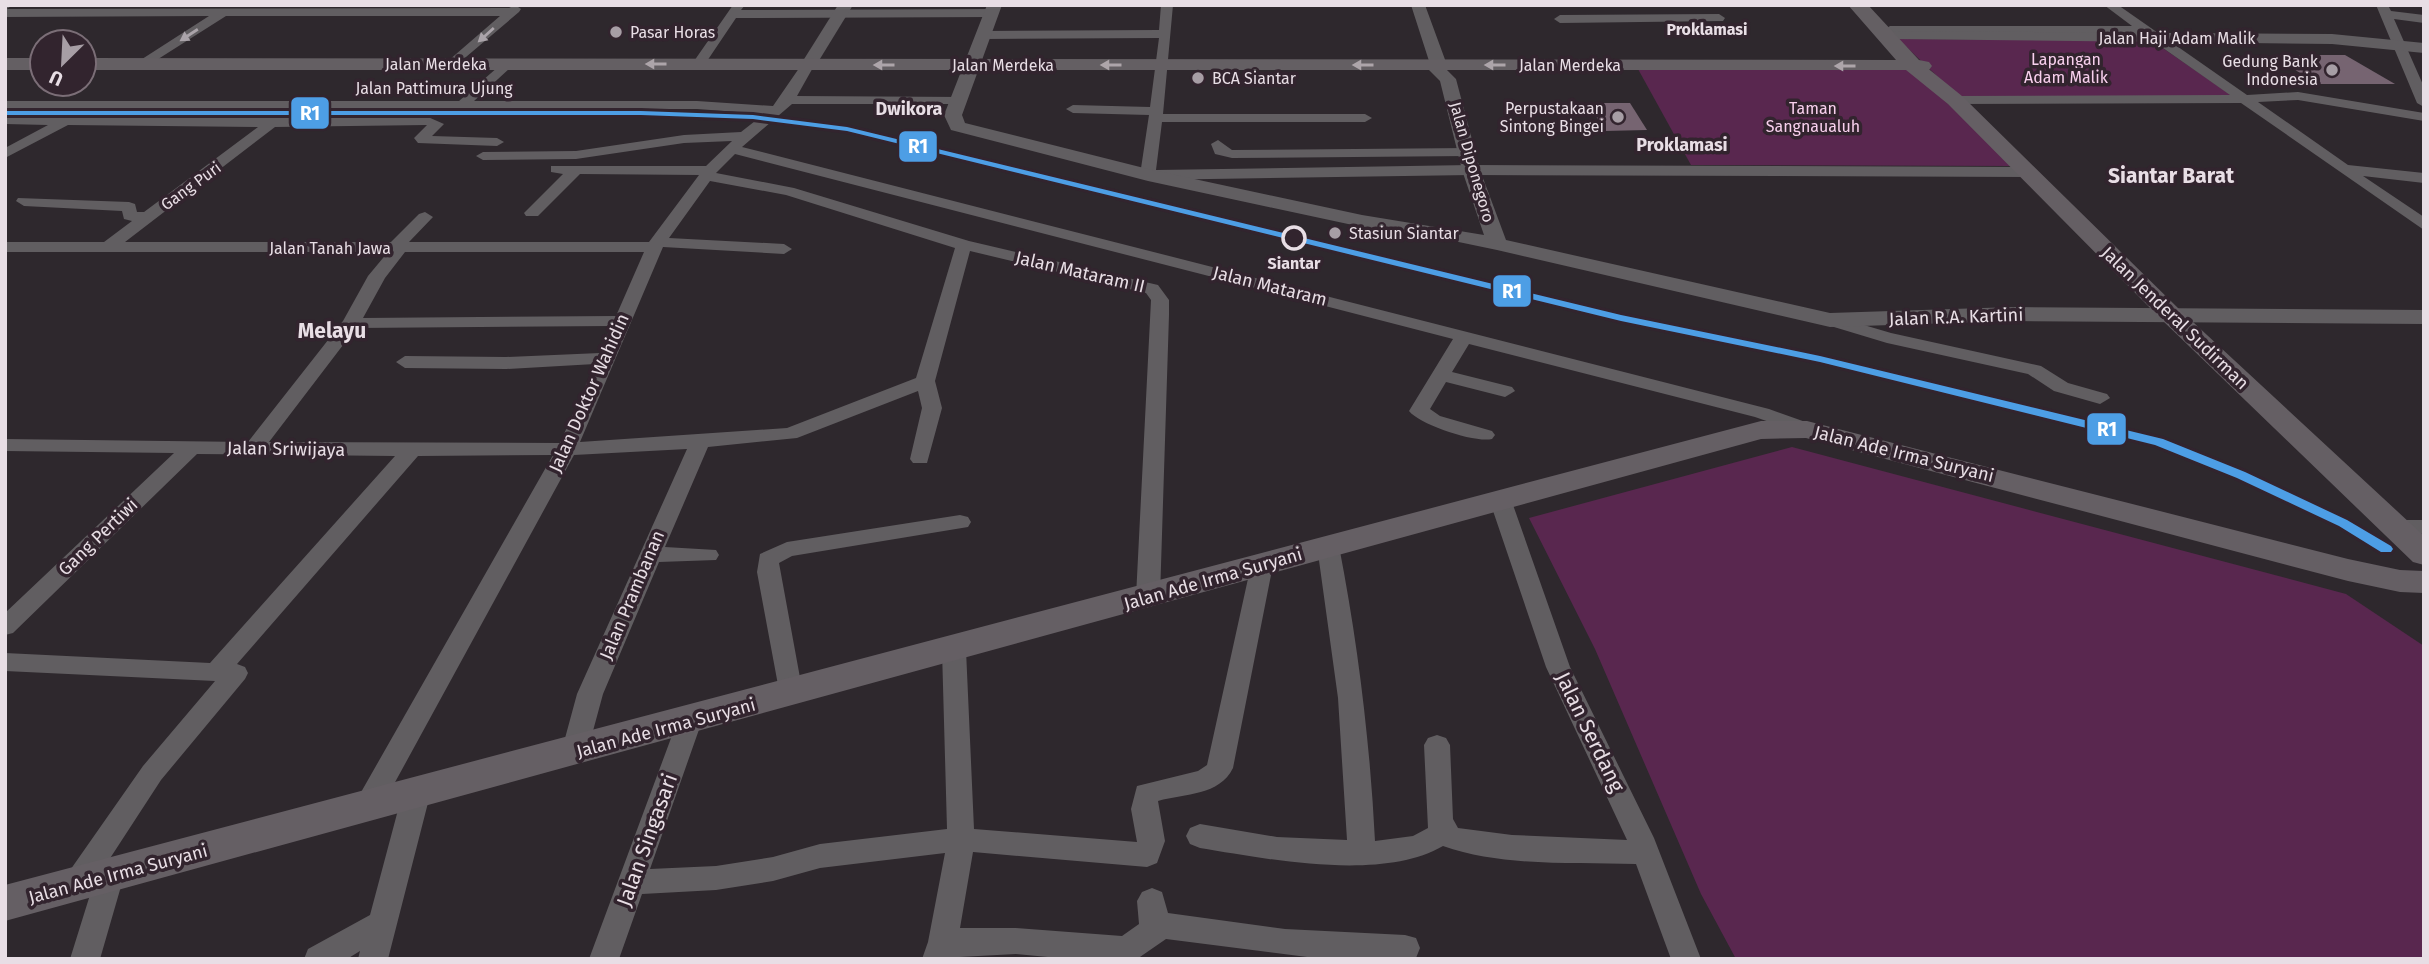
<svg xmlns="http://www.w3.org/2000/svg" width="2429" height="964" font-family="'Fira Sans',sans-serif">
<rect width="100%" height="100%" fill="#2e282d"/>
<g fill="#59274f">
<polygon points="1898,39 2151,40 2234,97 1958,96"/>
<polygon points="1911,68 2013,166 1691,165 1638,69"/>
<polygon points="1792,447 2346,594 2424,646 2424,959 1736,959 1701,894 1595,649 1529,518"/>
</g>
<g fill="#766471">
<polygon points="2271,55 2345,55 2395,84 2318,84"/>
<polygon points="1589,103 1630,103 1647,130 1604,131"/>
</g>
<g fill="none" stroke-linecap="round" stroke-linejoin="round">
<g fill="#615e61" fill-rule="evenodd">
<polygon points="515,5 521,9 519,12 453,68 448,67 448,61 500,16 226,16 144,68 138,64 139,61 209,16 5,17 5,9 509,8"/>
<polygon points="733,5 745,5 741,10 992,9 998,13 992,17 736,18 703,67 693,67 692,64"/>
<polygon points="1161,5 1173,5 1163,114 1365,114 1372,118 1365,122 1162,122 1156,170 1471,165 2026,167 2034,172 2026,177 1471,175 1148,180 1140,175 1149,115 1073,113 1066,109 1073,105 1150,107 1159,38 984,39 978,35 984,31 1159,30"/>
<polygon points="2104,5 2118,5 2247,95 2298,92 2424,113 2424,121 2298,100 2258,102 2348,165 2424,173 2424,183 2363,176 2424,217 2424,230 2241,103 1955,104 1948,100 1955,96 2230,95 2143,34 1890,34 1884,30 1890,26 2132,26"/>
<polygon points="2376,5 2388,5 2391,11 2424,15 2424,23 2394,19 2424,87 2424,107 2417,103"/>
<polygon points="1719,14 1725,18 1723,21 1560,23 1554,19 1560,15"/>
<path d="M 506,60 L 511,61 L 511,67 L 474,101 L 697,101 L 773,106 L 804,61 L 809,60 L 815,64 L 797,96 L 964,97 L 964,103 L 959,104 L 792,104 L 742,147 L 1769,409 L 1814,425 L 1817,429 L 1807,435 L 1755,417 L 1469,344 L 1452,372 L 1512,387 L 1515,391 L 1505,397 L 1446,382 L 1430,409 L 1440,416 L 1492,431 L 1495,435 L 1492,439 C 1475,443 1420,425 1409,411 L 1453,339 L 735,154 L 716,173 L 794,188 L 969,241 L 1158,285 L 1169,300 L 1169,315 L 1160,597 L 1156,603 L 1140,603 L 1136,597 L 1151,300 L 1146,293 L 970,251 L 935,381 L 942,408 L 927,463 L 913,463 L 910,459 L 922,408 L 918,391 L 797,438 L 708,447 L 665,547 L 716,550 L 719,555 L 716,560 L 659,562 L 603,694 L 587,753 L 583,760 L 574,763 L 565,760 L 561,753 L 577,694 L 687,449 L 574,455 L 376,817 L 366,820 L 356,817 L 352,809 L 356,801 L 553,455 L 418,456 L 237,664 L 245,667 L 248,673 L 245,679 L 161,780 L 105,866 L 120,867 L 124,876 L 100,959 L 70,959 L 94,882 C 86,895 80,899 66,894 L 62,885 L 66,876 L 143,766 L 215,681 L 5,671 L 5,653 L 210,663 L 395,456 L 197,454 L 13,633 L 5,635 L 5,613 L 174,453 L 5,451 L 5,439 L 248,442 L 343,321 L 368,276 L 388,252 L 5,252 L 5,242 L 104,242 L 132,221 L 124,219 L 122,211 L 24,206 L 16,201 L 18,198 L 129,202 L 135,204 L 137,212 L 144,212 L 258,127 L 68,125 L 5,158 L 5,148 L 48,125 L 5,124 L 5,116 L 428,117 L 444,124 L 432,136 L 497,138 L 504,142 L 497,146 L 418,143 L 414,138 L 427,125 L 275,127 L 125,242 L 391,242 L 419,214 L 425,212 L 433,217 L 409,242 L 649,242 L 699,175 L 580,174 L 538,216 L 526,216 L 524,213 L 563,174 L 551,172 L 551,166 L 706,166 L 732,141 L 684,143 L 576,159 L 483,160 L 476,156 L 483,152 L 576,151 L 684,135 L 741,132 L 764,114 L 697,109 L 5,109 L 5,101 L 459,101 ZM 710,181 L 786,195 L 955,248 L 916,378 L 787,428 L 580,442 L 663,247 L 784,254 L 792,249 L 784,244 L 669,238 ZM 405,252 L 644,252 L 616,316 L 363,318 L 385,278 ZM 611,326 L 600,353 L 506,357 L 405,356 L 396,362 L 405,368 L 506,369 L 595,364 L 560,443 L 269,442 L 356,328 Z"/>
<polygon points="1218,140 1232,150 1468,148 1475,152 1468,156 1232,158 1215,154 1211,144"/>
<polygon points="1830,315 1891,333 2041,366 2068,383 2107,394 2110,398 2100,404 2054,391 2028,374 1887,343 1824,324 1821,320"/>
<path d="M 1501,495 L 1512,502 L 1570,667 L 1654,838 L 1701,959 L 1671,959 L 1636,864 C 1573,862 1503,867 1443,846 C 1381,882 1268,859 1200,848 L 1190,844 L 1186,836 L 1190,828 L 1200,824 L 1277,837 L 1347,840 L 1338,698 L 1317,546 L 1320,541 L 1336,541 L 1339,546 C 1358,644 1370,742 1375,841 L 1413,836 L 1428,828 L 1424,745 L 1428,738 L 1437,735 L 1446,738 L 1450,745 L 1453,819 L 1458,828 L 1512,835 L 1627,840 L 1546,667 L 1490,502 Z"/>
<polygon points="960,515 968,517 971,522 968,527 792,556 779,563 803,694 799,701 790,703 781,701 757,572 760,554 787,542"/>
<polygon points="2395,520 2424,520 2424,534 2387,532 2384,527 2387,522"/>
<path d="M 1262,557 L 1270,560 L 1273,565 L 1233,768 C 1219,796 1186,793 1158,801 L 1165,841 L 1157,863 L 1147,867 L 973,852 L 960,928 L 1016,928 L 1122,936 L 1139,924 L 1137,901 L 1142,892 L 1152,888 L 1162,892 L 1168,913 L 1285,929 L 1405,935 L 1416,938 L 1420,948 L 1416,958 L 1315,958 L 1166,939 L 1137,959 L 1069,959 L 1016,954 L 922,959 L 928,942 L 945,853 L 820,868 L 773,881 L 716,890 L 642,894 L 619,959 L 589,959 L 680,714 L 689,711 L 698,714 L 702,721 L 650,869 L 716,866 L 773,857 L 820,844 L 947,829 L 942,650 L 945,644 L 954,641 L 963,644 L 966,650 L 974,829 L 1137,842 L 1131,809 L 1137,786 L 1198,771 L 1207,765 L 1251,565 L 1254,560 Z"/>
<polygon points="416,784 426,787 430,795 388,959 358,959 360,951 347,959 304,959 308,949 370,915 402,795 406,787"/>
</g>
<g fill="#615e61" fill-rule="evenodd">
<polygon points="5,5 13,5 5,10"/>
<polygon points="838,5 853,5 815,67 803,67 801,64"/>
<polygon points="987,5 1002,5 962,115 965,123 1148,169 1362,215 1484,235 1462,170 1440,81 1424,65 1429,61 1411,5 1425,5 1447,65 1445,68 1456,79 1480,170 1506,240 1830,313 2014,307 2424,310 2424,324 2014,321 1830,327 1497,250 1425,235 1362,227 1148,181 951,130 944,115"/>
<polygon points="1896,31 2332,34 2424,43 2424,53 2332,44 1891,39 1891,33"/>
</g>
<g fill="#655f64" fill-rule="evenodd">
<polygon points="1913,60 1920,62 1962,96 2180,310 2424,536 2424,565 2413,562 2162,320 1948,104 1906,70 1904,66 1906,62"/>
<polygon points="1761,421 1807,421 2348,559 2400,570 2424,571 2424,593 2400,592 2348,581 1806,438 1761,439 5,921 5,885"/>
</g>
<g fill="#645f63" fill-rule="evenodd">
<polygon points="1848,5 1868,5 1919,60 1929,62 1932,66 1929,70 84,70 84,58 1896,60"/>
<rect x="5" y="58" width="37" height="12"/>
</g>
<defs>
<polygon id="rail-1" points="5,111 641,111 753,115 847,127 1621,315 1820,356 2163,439 2245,472 2347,520 2391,546 2393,549 2391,552 2381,552 2339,526 2237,478 2155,445 1820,362 1621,321 847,131 753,119 641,115 5,115"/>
</defs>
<use href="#rail-1" stroke="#32242e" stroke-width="6"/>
<use href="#rail-1" fill="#4d9ee5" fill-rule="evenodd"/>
</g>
<defs><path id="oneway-solid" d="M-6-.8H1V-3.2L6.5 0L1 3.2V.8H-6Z" transform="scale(1.75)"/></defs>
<g fill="#aba4aa">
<use href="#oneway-solid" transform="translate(189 35) rotate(147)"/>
<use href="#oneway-solid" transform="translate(486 35) rotate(138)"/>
</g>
<g fill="#ada5aa">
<use href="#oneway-solid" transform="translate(656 64) rotate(180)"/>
<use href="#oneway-solid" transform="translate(884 65) rotate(-180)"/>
<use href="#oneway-solid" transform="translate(1111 65) rotate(180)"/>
<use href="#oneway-solid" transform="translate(1363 65) rotate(-180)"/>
<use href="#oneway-solid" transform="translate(1495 65) rotate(180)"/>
<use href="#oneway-solid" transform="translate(1845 66) rotate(180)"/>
</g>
<g fill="#a79ea5" stroke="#32242e" stroke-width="2.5">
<circle cx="616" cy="32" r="7"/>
<circle cx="2332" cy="70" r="7"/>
<circle cx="1198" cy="78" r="7"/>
<circle cx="1618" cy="117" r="7"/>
<circle cx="1335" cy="233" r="7"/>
</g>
<circle fill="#32242e" stroke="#e8dee5" stroke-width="3.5" cx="1294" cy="238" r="11"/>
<g text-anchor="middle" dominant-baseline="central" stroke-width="7" stroke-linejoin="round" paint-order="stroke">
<g font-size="16" font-weight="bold" fill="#e8dee5" stroke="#32242e">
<text x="1707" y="29">Proklamasi</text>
</g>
<g font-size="16" fill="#e8dee5" stroke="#32242e" text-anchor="start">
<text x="630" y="32">Pasar Horas</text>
<text x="2318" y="61" text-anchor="end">Gedung Bank<tspan x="2318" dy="18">Indonesia</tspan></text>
<text x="1212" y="78">BCA Siantar</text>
<text x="1604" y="108" text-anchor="end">Perpustakaan<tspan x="1604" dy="18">Sintong Bingei</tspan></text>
<text x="1349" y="233">Stasiun Siantar</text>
</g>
<g font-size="16" fill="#e8dee5" stroke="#32242e">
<text x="2177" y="38">Jalan Haji Adam Malik</text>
<text x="436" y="64">Jalan Merdeka</text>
<text x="1003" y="65">Jalan Merdeka</text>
<text x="1570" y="65">Jalan Merdeka</text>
<text x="434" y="88">Jalan Pattimura Ujung</text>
<text transform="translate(1472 162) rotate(74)">Jalan Diponegoro</text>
<text transform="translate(191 186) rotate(-36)">Gang Puri</text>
<text x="330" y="248">Jalan Tanah Jawa</text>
</g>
<g font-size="16" fill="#f8d0ed" stroke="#32242e">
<text x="2066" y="59">Lapangan<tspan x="2066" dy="18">Adam Malik</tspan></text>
<text x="1813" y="108">Taman<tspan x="1813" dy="18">Sangnaualuh</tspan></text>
</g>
<g font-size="16" font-weight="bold" fill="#e8dee5" stroke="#32242e">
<text x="1294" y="263">Siantar</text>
</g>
<g font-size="18" font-weight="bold" fill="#e8dee5" stroke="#32242e">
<text x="909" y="109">Dwikora</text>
<text x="1682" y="145">Proklamasi</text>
</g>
<g font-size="18" fill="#e8dee5" stroke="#32242e">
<text transform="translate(1080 272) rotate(13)">Jalan Mataram II</text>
<text transform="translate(1270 286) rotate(14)">Jalan Mataram</text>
<text transform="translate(1956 317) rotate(-2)">Jalan R.A. Kartini</text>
<text transform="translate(2175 318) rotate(44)">Jalan Jenderal Sudirman</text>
<text transform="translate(589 393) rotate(-66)">Jalan Doktor Wahidin</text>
<text transform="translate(286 449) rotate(1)">Jalan Sriwijaya</text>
<text transform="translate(1904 454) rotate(14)">Jalan Ade Irma Suryani</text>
<text transform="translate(98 537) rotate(-44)">Gang Pertiwi</text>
<text transform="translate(1213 579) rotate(-16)">Jalan Ade Irma Suryani</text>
<text transform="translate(632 595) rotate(-67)">Jalan Prambanan</text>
<text transform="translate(666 728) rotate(-15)">Jalan Ade Irma Suryani</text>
<text transform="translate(118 874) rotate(-15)">Jalan Ade Irma Suryani</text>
</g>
<g font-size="21" font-weight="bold" fill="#e8dee5" stroke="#32242e">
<text x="2171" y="176">Siantar Barat</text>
</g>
<g font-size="21" font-weight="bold" fill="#e8dee5" stroke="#32242e">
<text x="332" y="331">Melayu</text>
</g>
<g font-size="21" fill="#e8dee5" stroke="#32242e">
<text transform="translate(1590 732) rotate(64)">Jalan Serdang</text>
<text transform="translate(647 840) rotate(-70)">Jalan Singasari</text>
</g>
</g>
<g stroke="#32242e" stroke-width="2.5">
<rect x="290" y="96" width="40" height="34" rx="7" fill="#4d9ee5"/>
<rect x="898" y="130" width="40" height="33" rx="7" fill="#4d9ee5"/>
<rect x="1492" y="274" width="40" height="34" rx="7" fill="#4d9ee5"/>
<rect x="2086" y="412" width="41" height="34" rx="7" fill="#4d9ee5"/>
</g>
<g font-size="19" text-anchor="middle" font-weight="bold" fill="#fff">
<text x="310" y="120">R1</text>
<text x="918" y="153">R1</text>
<text x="1512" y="298">R1</text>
<text x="2107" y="436">R1</text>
</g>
<rect width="2429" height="964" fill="none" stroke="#e8dee5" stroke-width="14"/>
<g transform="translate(63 63) rotate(204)"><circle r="33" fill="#32242e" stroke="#7b6e77" stroke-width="2"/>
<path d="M0-5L12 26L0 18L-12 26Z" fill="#a79ea5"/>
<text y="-10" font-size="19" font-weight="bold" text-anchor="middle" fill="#e8dee5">U</text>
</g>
</svg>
